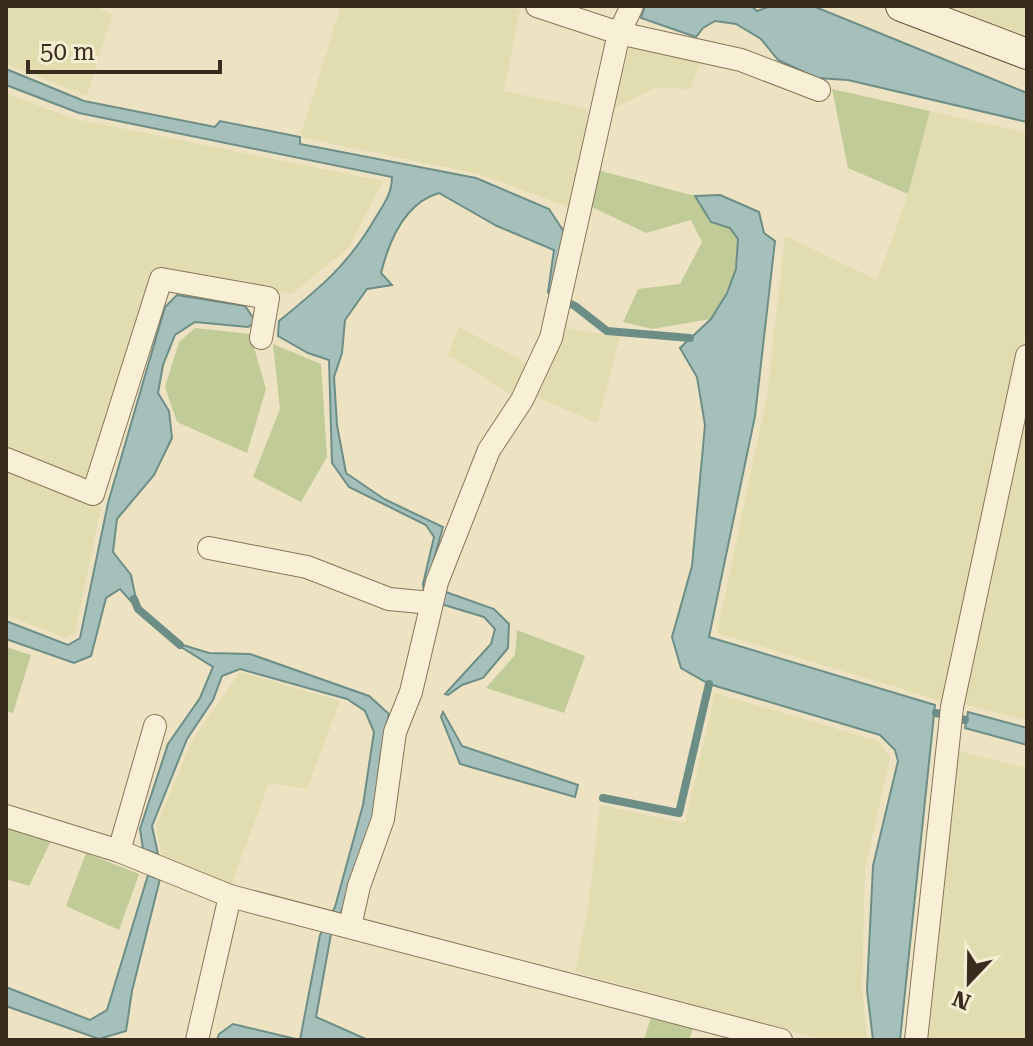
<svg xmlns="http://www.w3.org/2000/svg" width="1033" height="1046" font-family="'Roboto Serif',serif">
<rect width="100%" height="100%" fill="#ede3c3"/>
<g fill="#e2ddb0">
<polygon points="6,6 95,6 112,15 87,96 6,64"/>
<polygon points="341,6 506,6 520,10 504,91 588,109 574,209 479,174 300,137"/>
<polygon points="951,6 1027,6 1027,36 998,26"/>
<polygon points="630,45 700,61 691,89 655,88 611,110"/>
<polygon points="6,93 71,118 383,181 349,247 292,294 156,269 87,482 6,450"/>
<polygon points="930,111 1027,133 1027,326 945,702 717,633 767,396 785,236 877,280 908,194"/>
<polygon points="459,327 529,364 513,396 448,355"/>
<polygon points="567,328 620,337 597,423 534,396"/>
<polygon points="1027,404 1027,720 963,704"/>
<polygon points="6,470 101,507 75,634 65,638 6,615"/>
<polygon points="240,672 340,701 307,789 269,783 231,885 162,858 156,826 192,741"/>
<polygon points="715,693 878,741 890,758 865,869 862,988 867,1040 824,1040 575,972 588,909 600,805 685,823"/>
<polygon points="955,750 1027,768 1027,1040 931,1040 926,1038"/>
</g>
<g fill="#c1cb97">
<polygon points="832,89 930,111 908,194 848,168"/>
<path d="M 598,170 L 695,196 C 700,204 706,218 713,222 C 719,226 727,225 731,229 C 753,248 723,300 711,319 L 652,329 L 623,322 L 638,289 L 680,284 L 702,242 L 691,220 L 646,233 L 590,206 Z"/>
<polygon points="195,328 250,334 266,389 247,453 177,422 165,387 179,342"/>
<polygon points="273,344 321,364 327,457 301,502 253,477 280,409"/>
<polygon points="517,630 585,656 564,713 486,688 515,655"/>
<polygon points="6,647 31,655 13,713 6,711"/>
<polygon points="6,824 52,839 29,886 6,879"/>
<polygon points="86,853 139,874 119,930 66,906"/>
<polygon points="651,1017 693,1028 689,1040 644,1040"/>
</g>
<g fill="#a5c0ba" stroke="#6c8e87" stroke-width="2">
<polygon points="645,6 751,6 757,11 771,6 813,6 1027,93 1027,122 848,80 817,78 778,60 761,39 736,24 715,21 703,28 696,37 641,18"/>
<path d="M 6,69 L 84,101 L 215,127 L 220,121 L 300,137 L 300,144 L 476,178 L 549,209 L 566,235 L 553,299 L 548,292 L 554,250 L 497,226 L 439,193 C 404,203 389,241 381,273 L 392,285 L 367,289 L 345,320 L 342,353 L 334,377 L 337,425 L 346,473 L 384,499 L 443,527 L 424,594 L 423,584 L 434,537 L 426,525 L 349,487 L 332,463 L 329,360 L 308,353 L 278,336 L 279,321 C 321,287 349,264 376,217 C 384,204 392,193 392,177 L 79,113 L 6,85 Z"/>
<polygon points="720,195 759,212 764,233 775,241 755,416 709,637 935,705 900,1040 873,1040 867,990 873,866 898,761 895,750 880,735 709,684 681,668 672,637 692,566 705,425 697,377 680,348 711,319 727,293 736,269 738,239 730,228 711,222 695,196"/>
<polygon points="177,295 245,306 256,322 248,327 195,322 175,335 163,365 158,393 169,411 172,438 154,475 117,519 113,552 131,575 138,609 120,589 106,598 91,656 74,663 6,639 6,621 68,645 80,638 108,503 165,307"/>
<polygon points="443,591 494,609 509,624 508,648 483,678 462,685 448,695 445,694 491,644 495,629 484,617 441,604"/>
<polygon points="173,642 209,653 250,654 369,696 389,714 380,758 375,810 347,899 331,934 316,1017 368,1040 217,1040 219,1034 233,1024 300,1040 320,935 335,907 363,805 374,732 365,711 347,699 240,669 222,676 213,700 187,739 152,826 158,854 143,849 140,829 168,744 200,698 213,667"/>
<polygon points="443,712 462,746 578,785 575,797 460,764 441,717"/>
<polygon points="968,712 1027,728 1027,745 965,728"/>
<polygon points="148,875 160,879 132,991 126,1031 99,1039 6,1006 6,987 90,1020 107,1010"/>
</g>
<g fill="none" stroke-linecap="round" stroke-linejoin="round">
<g stroke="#6c8e87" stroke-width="8">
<polyline points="561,299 575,306 607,331 690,338"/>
<polyline points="134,599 138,609 180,645"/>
<polyline points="936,713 965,720"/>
<polyline points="603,798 679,813 709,684"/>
</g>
<defs>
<g id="street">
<polyline points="537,6 619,33 741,60 819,90"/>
<polyline points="6,459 93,494 161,279 268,298 261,338"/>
<polyline points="209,548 307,567 389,599 431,603"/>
<polyline points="6,816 119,851 230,896 781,1040"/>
<polyline points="119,851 155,726"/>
<polyline points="350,926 359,886 383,819 395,732 411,692 437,582 489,450 522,400 551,338 619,33 632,6"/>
<polyline points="197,1040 230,896"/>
<polyline points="916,1040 952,707 1027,356"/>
</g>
<polyline id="secondary" points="901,6 1027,54"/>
</defs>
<use href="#street" stroke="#87755a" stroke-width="24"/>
<use href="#secondary" stroke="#68563d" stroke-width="32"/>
<use href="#street" stroke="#f8f0d6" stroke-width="22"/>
<use href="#secondary" stroke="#f8f0d6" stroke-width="30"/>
</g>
<rect width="1033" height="1046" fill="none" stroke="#372c1e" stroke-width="16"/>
<g transform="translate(969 982) rotate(202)" stroke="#f4edd2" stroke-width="6" paint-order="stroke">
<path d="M0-6L14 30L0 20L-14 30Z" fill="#372c1e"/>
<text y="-12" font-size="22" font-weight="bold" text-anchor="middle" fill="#372c1e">N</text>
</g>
<path d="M28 60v12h192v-12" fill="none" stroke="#372c1e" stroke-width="4"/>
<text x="40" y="60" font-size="24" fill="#372c1e" stroke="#f4edd2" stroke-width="6" paint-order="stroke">50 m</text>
</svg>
